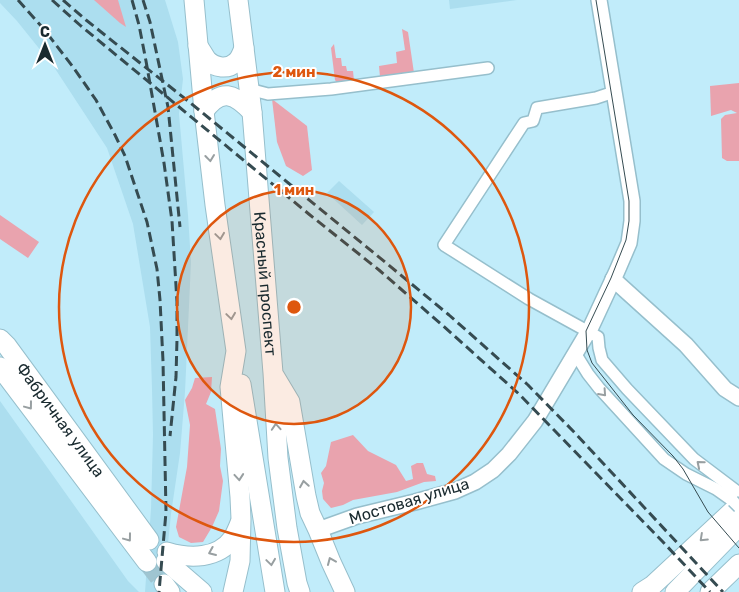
<svg xmlns="http://www.w3.org/2000/svg" width="739" height="592" font-family="Rubik,sans-serif">
<rect width="100%" height="100%" fill="#c1ecfa"/>
<g fill="#acdeef">
<polygon points="0,0 165,0 178,42 183,79 179,114 188,215 191,262 185,392 180,453 171,514 163,592 145,592 151,509 153,435 152,389 150,327 133,224 107,148 54,67 17,21 0,3"/>
<polygon points="449,0 517,0 450,9"/>
<polygon points="339,181 374,212 362,225 327,193"/>
<polygon points="0,401 128,581 139,592 0,592"/>
</g>
<g fill="#e9a3ae">
<polygon points="94,0 118,0 126,27 120,23"/>
<polygon points="402,29 408,32 414,73 380,77 379,66 397,63 396,52 405,50"/>
<polygon points="334,44 336,58 341,58 342,66 346,66 347,71 353,71 354,81 338,84 335,80 331,48"/>
<polygon points="739,83 739,161 727,161 722,158 721,119 725,115 737,113 731,110 711,116 710,86"/>
<polygon points="272,99 307,126 312,170 303,176 286,166 277,142"/>
<polygon points="0,215 39,242 28,258 0,239"/>
<polygon points="212,377 211,392 206,404 215,409 221,449 220,466 223,481 219,511 212,527 203,542 191,543 179,537 176,527 187,467 190,425 185,400 192,388 195,378"/>
<polygon points="353,435 368,451 396,465 406,481 413,479 411,466 417,463 423,463 427,474 435,476 436,481 424,482 397,492 353,500 343,505 331,508 323,499 322,491 324,483 321,473 326,466 331,442"/>
</g>
<g fill="none" stroke-linecap="round" stroke-linejoin="round">
<polyline stroke="#9fc5d1" stroke-width="19" stroke-dasharray="19 9" stroke-linecap="butt" points="147,562 164,584"/>
<defs>
<g id="minor">
<polyline points="249,89 268,94 331,89 488,68"/>
<polyline points="614,92 596,98 537,108 533,121 524,123 444,245 529,299 598,337 599,348 602,360 627,389 694,459 739,493"/>
<polyline points="575,353 588,374 599,388 664,459 686,474 716,489 733,501"/>
</g>
<g id="tertiary">
<polyline points="613,279 686,345 725,389 739,398"/>
<polyline points="318,530 357,516 415,502 455,491 475,482 493,470 509,454 535,421 591,327 617,271 629,243 632,221 632,201 599,0"/>
</g>
<g id="primary">
<polyline points="194,0 204,111 215,205 236,351 230,387 240,497 241,519 240,561 233,592"/>
<path id="s1" d="M 238,0 L 252,112 L 273,373 L 278,458 L 287,528 L 297,583 L 300,592"/>
<path d="M 198,46 C 201,50 204,56 207,60 C 215,68 228,70 236,62 C 240,59 242,53 244,48"/>
<path d="M 204,111 C 221,88 234,93 252,112"/>
<path id="s2" d="M 0,339 L 7,346 L 149,540"/>
<polyline points="0,367 147,562"/>
<polyline points="275,377 290,402 306,496 310,513 318,530 331,562 345,592"/>
<polyline points="241,384 275,592"/>
<path d="M 167,552 C 190,559 218,559 233,538 C 236,533 238,528 240,523"/>
<polyline points="166,561 202,592"/>
<polyline points="164,584 170,592"/>
<polyline points="675,592 739,526"/>
<polyline points="710,592 739,564"/>
</g>
<polyline id="trunk" points="642,592 653,585 739,505"/>
</defs>
<use href="#minor" stroke="#96bfcc" stroke-width="14"/>
<use href="#tertiary" stroke="#96bfcc" stroke-width="18"/>
<use href="#primary" stroke="#96bfcc" stroke-width="21"/>
<use href="#trunk" stroke="#96bfcc" stroke-width="21"/>
<use href="#minor" stroke="#fff" stroke-width="11"/>
<use href="#tertiary" stroke="#fff" stroke-width="15"/>
<use href="#primary" stroke="#fff" stroke-width="19"/>
<use href="#trunk" stroke="#fff" stroke-width="19"/>
<polyline stroke="#354b51" stroke-width="1" points="596,0 629,201 629,221 626,240 611,278 586,331 587,350 592,363 633,415 673,456 683,469 708,512 739,548"/>
<g stroke="#354b51" stroke-width="3" stroke-dasharray="10 5" stroke-linecap="butt">
<polyline points="18,0 43,28 73,67 96,100 115,135 125,156 147,222 157,269 160,300 163,361 166,512 159,592"/>
<polyline points="52,0 81,26 310,215 379,270 441,324 519,394 663,542 710,592"/>
<polyline points="63,0 86,20 188,101 385,262 449,315 528,385 574,432 723,592"/>
<polyline points="132,0 139,25 146,61 164,163 172,221 177,302 177,339 176,377 170,436"/>
<polyline points="143,0 150,22 168,107 180,227"/>
</g>
<defs>
<polyline id="minor-bridge" points="733,501 739,507"/>
</defs>
<use href="#minor-bridge" stroke="#96bfcc" stroke-width="14" stroke-linecap="butt"/>
<use href="#minor-bridge" stroke="#fff" stroke-width="11"/>
</g>
<defs><path id="oneway-chevron" d="M-2-3.5L2.5 0L-2 3.5" fill="none" stroke-width="1.6" stroke-linecap="round" stroke-linejoin="round" transform="scale(1.25)"/></defs>
<g stroke="#989fa1">
<use href="#oneway-chevron" transform="translate(210 158) rotate(83)"/>
<use href="#oneway-chevron" transform="translate(220 236) rotate(82)"/>
<use href="#oneway-chevron" transform="translate(231 316) rotate(82)"/>
<use href="#oneway-chevron" transform="translate(603 393) rotate(48)"/>
<use href="#oneway-chevron" transform="translate(29 406) rotate(53)"/>
<use href="#oneway-chevron" transform="translate(276 427) rotate(-94)"/>
<use href="#oneway-chevron" transform="translate(700 464) rotate(-140)"/>
<use href="#oneway-chevron" transform="translate(239 477) rotate(85)"/>
<use href="#oneway-chevron" transform="translate(304 484) rotate(-99)"/>
<use href="#oneway-chevron" transform="translate(128 538) rotate(53)"/>
<use href="#oneway-chevron" transform="translate(703 538) rotate(137)"/>
<use href="#oneway-chevron" transform="translate(212 552) rotate(157)"/>
<use href="#oneway-chevron" transform="translate(331 561) rotate(-113)"/>
<use href="#oneway-chevron" transform="translate(271 562) rotate(82)"/>
</g>
<circle cx="294" cy="307" r="117" fill="#de570e" fill-opacity=".12"/>
<g fill="none" stroke="#de570e" stroke-width="2.5">
<circle cx="294" cy="307" r="117"/>
<circle cx="294" cy="307" r="235"/>
</g>
<g text-anchor="middle" dominant-baseline="central" stroke-width="4" stroke-linejoin="round" paint-order="stroke">
<g font-size="16" fill="#192a2f" stroke="#fff">
<text stroke="none"><textPath href="#s1" startOffset="285">Красный проспект</textPath></text>
<text stroke="none"><textPath href="#s2" startOffset="101">Фабричная улица</textPath></text>
<text transform="translate(409 501) rotate(-17)">Мостовая улица</text>
</g>
</g>
<circle cx="294" cy="307" r="8" fill="#de570e" stroke="#fff" stroke-width="2.5"/>
<g font-size="15" text-anchor="middle" font-weight="bold" fill="#de570e" stroke="#fff" stroke-width="4" stroke-linejoin="round" paint-order="stroke">
<text x="294" y="77">2 мин</text>
<text x="294" y="195">1 мин</text>
</g>
<g transform="translate(45 45)" stroke="#ffffff" stroke-width="4" paint-order="stroke">
<path d="M0-4L9 19L0 12L-9 19Z" fill="#192a2f"/>
<text y="-8" font-size="14" font-weight="bold" text-anchor="middle" fill="#192a2f">С</text>
</g>
</svg>
